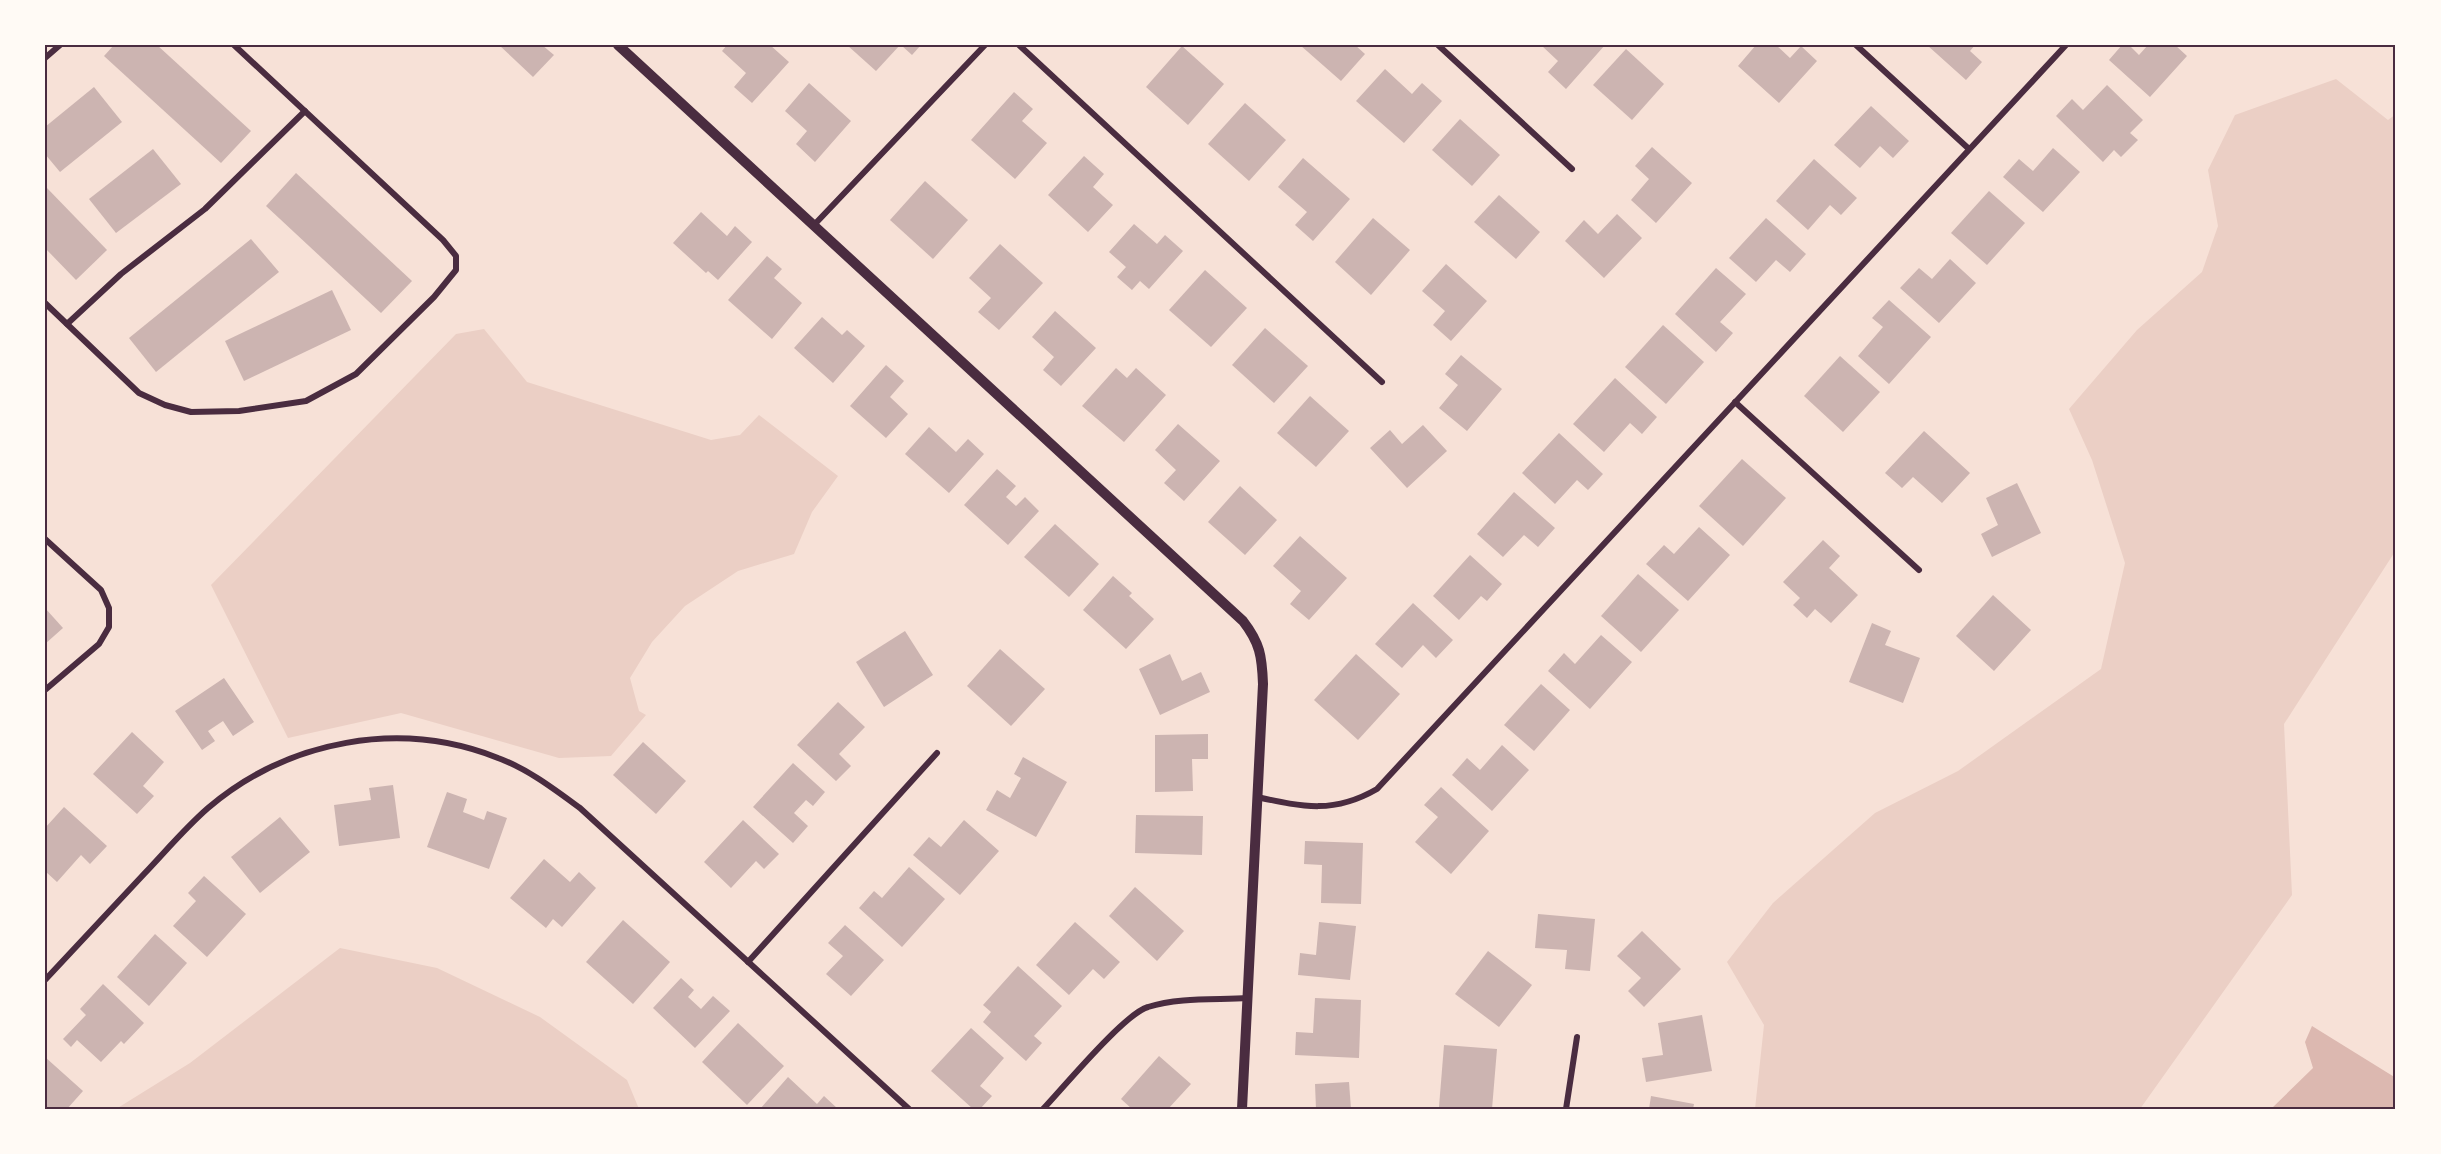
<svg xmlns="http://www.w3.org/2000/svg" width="2441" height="1154" font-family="'IBM Plex Serif',serif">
<rect width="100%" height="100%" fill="#f7e1d7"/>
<g fill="#ebcfc5">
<polygon points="2336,79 2388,120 2396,114 2396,550 2284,724 2292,895 2140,1109 1755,1109 1764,1025 1727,962 1773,903 1875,813 1958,771 2101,669 2125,563 2092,460 2069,409 2137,330 2202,272 2218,226 2208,170 2235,115"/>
<polygon points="484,329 527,382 711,440 740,435 759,415 838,476 812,512 794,554 738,571 685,606 652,642 630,678 639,711 646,715 611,756 559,758 401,713 288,738 211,585 456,334"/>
<polygon points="340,948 437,968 540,1017 627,1080 639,1109 116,1109 190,1063"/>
</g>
<polygon fill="#dcb8b0" points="2312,1026 2396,1078 2396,1109 2271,1109 2313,1068 2305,1042"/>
<g fill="#ccb4b1">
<polygon points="114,45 157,45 251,131 221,163 104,56"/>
<polygon points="499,45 542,45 554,55 533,77"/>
<polygon points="727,45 770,45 789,62 752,103 734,87 746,73 722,51"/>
<polygon points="847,45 900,45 876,71"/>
<polygon points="901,45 921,45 912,55"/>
<polygon points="1300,45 1355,45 1365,54 1341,81"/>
<polygon points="1541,45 1605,45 1566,89 1548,72 1558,61"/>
<polygon points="1756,45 1776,45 1790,58 1801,46 1817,61 1779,103 1738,66"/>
<polygon points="1927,45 1975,45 1970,51 1982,62 1966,80"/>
<polygon points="2122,45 2129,45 2139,55 2148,45 2175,45 2187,56 2150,97 2109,60"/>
<polygon points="1182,46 1224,84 1188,125 1146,87"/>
<polygon points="1626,49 1664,84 1632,120 1593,85"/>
<polygon points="1385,69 1412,94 1422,83 1442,101 1404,143 1356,101"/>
<polygon points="809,83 851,121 815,162 796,144 807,131 785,111"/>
<polygon points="2107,85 2143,120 2130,133 2138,140 2121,157 2114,150 2103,162 2056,116 2072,99 2083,110"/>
<polygon points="94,87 122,122 60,172 45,154 45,127"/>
<polygon points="1014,92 1033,109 1022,121 1047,143 1015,179 971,140"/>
<polygon points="1245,103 1286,140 1249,181 1208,144"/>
<polygon points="1871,106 1909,141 1893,158 1880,146 1860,168 1834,145"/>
<polygon points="1460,119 1500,155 1472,186 1432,150"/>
<polygon points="1652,147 1692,183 1656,223 1631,200 1649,179 1635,166"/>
<polygon points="2053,148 2080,172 2043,212 2003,177 2019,159 2033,171"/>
<polygon points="153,149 181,184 116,233 89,199"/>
<polygon points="1084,156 1104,174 1093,187 1113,205 1088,232 1048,195"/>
<polygon points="1303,158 1350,199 1313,241 1295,225 1307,212 1278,187"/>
<polygon points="1814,159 1857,198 1841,215 1830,205 1808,230 1776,201"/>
<polygon points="296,173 412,281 381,313 266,206"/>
<polygon points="925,181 968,220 933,259 890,220"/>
<polygon points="45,186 107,250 76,280 45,248"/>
<polygon points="1989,191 2025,223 1987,265 1951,233"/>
<polygon points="1499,195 1540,232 1516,259 1474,222"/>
<polygon points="701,212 727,236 735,226 752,242 718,280 708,271 706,273 673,243"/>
<polygon points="1617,214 1642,238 1604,278 1565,241 1584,220 1598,234"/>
<polygon points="1373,218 1410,250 1371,295 1335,262"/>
<polygon points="1766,218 1806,254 1790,272 1776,260 1756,282 1729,258"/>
<polygon points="1134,224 1157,244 1165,235 1183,251 1149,289 1140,281 1132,290 1117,277 1126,267 1109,252"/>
<polygon points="251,239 279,272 156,372 129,338"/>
<polygon points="1000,244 1043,283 999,330 978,312 991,298 969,278"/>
<polygon points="767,256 782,269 774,278 802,303 772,339 728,300"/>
<polygon points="1950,259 1976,283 1939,323 1900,288 1919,268 1932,279"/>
<polygon points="1446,264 1487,301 1451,341 1433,325 1445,311 1422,291"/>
<polygon points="1716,268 1746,294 1720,322 1733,333 1716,352 1675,314"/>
<polygon points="1205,270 1247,308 1211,347 1169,310"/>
<polygon points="332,290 351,330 244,381 225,341"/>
<polygon points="1889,300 1931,337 1889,384 1858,356 1883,327 1872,318"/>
<polygon points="1055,311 1096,348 1061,386 1043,370 1054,357 1032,337"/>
<polygon points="822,317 842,335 847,330 865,346 833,383 794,348"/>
<polygon points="1663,325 1704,362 1666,404 1625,367"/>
<polygon points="1265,328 1308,366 1274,403 1232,365"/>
<polygon points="1461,355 1502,389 1467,431 1439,408 1458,385 1445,374"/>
<polygon points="1840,356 1880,392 1843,432 1804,396"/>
<polygon points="886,365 904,381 890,397 908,414 886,438 850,406"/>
<polygon points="1116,368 1127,378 1136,368 1166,395 1124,442 1082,406"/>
<polygon points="1615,378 1657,417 1642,434 1630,423 1604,452 1573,424"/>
<polygon points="1310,396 1349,431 1316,467 1277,433"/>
<polygon points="1178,424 1220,461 1184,501 1164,483 1176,470 1155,450"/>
<polygon points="1423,425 1447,451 1407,488 1370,448 1390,430 1402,444"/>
<polygon points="929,427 956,452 968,439 984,454 949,493 905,454"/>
<polygon points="1924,431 1970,473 1942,503 1913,477 1902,488 1885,473"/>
<polygon points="1559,433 1603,474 1588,490 1577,480 1555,504 1522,473"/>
<polygon points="1742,459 1786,498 1743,546 1699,506"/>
<polygon points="997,469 1016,486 1006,497 1016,506 1025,497 1039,511 1008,545 964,505"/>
<polygon points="2017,483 2041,533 1992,557 1981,534 1998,525 1986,498"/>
<polygon points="1240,486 1277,520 1245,555 1208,522"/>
<polygon points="1514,492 1555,528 1538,547 1524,535 1503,557 1477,534"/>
<polygon points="1055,524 1099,564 1069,597 1024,557"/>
<polygon points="1699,527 1730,555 1688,601 1646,564 1664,545 1674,554"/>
<polygon points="1300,536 1347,578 1309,620 1290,604 1301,591 1273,566"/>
<polygon points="1823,540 1840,556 1829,568 1858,595 1831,623 1815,609 1807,618 1793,605 1800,598 1783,582"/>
<polygon points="1470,555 1502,584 1487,601 1481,596 1459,620 1433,596"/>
<polygon points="1638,574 1679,610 1641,652 1601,616"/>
<polygon points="1113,576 1132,593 1129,596 1154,619 1126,649 1083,610"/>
<polygon points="1993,595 2031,630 1994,671 1956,636"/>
<polygon points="1413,603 1453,640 1436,658 1423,645 1402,668 1375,644"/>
<polygon points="45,608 63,628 45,644"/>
<polygon points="1872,623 1891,631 1885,645 1920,658 1903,703 1849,682"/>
<polygon points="905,631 933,675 884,707 856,662"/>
<polygon points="1601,635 1632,662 1590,709 1548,671 1564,653 1575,664"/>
<polygon points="1000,649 1045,689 1011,726 967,686"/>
<polygon points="1170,654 1182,681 1201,672 1210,692 1160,715 1139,669"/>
<polygon points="1356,654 1400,694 1358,740 1314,700"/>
<polygon points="224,678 254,722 233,736 223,721 208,731 215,741 202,750 175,711"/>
<polygon points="1541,684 1570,710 1534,751 1504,725"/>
<polygon points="838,702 865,727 839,754 851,766 836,781 797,745"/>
<polygon points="132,732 164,762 143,786 154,796 137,814 93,774"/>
<polygon points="1208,734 1208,759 1192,759 1193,791 1155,792 1155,735"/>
<polygon points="643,742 686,781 656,814 613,775"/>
<polygon points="1502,745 1529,770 1492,811 1452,775 1467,758 1480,770"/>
<polygon points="1023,757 1067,782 1036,837 986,810 997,790 1010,798 1021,778 1014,774"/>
<polygon points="793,763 825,792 813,806 806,800 794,813 808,826 793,843 753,807"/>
<polygon points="393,785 400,838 339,846 334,805 371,800 369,788"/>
<polygon points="1441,787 1489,831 1451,874 1415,842 1438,817 1424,805"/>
<polygon points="447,792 467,799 463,812 484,820 487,811 507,818 489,869 427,847"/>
<polygon points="64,807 107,846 90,864 81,855 57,882 45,871 45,828"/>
<polygon points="1136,815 1203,816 1202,855 1135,853"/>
<polygon points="280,817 310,852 260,893 231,857"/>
<polygon points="743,820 779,854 764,869 756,861 731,888 704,862"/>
<polygon points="964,820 999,851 960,895 913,855 929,837 941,847"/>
<polygon points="1305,841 1363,843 1361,904 1321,903 1322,865 1304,864"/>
<polygon points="544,859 570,882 579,872 596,888 562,927 553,919 546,928 510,898"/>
<polygon points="909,867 945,899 902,947 859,908 874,891 882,898"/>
<polygon points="204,876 246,914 207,957 173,926 196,901 188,893"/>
<polygon points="1135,887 1184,931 1157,961 1109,916"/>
<polygon points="1538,914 1595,919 1590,971 1565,969 1567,950 1535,948"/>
<polygon points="623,920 670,962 633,1004 586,962"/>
<polygon points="1075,922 1120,962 1104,979 1093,969 1069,995 1036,965"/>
<polygon points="1319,922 1356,926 1350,980 1298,975 1300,953 1316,955"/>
<polygon points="845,925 884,960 851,996 826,974 843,956 828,943"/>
<polygon points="1642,931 1681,969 1644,1007 1628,991 1641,978 1617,956"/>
<polygon points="155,934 187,963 149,1006 117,977"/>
<polygon points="1488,951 1532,985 1499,1027 1455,994"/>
<polygon points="1018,966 1062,1006 1034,1036 1042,1043 1026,1061 983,1022 991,1012 983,1005"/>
<polygon points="681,978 694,990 688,997 701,1009 713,996 730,1011 695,1048 653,1008"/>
<polygon points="103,984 144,1023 124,1044 121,1041 101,1062 77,1040 71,1047 63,1039 86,1015 80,1009"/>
<polygon points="1315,998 1361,1000 1359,1058 1295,1055 1296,1032 1313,1033"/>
<polygon points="1702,1015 1712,1071 1646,1082 1642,1058 1663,1055 1658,1023"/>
<polygon points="738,1023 784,1066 747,1105 702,1062"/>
<polygon points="971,1028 1004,1058 980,1086 992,1096 980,1109 973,1109 931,1071"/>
<polygon points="1444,1045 1497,1049 1492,1109 1439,1107"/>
<polygon points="1159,1056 1191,1084 1168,1109 1132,1109 1121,1099"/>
<polygon points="45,1057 83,1091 67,1109 45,1109"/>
<polygon points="788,1077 817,1104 824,1096 838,1109 760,1109"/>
<polygon points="1349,1082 1351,1109 1316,1109 1315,1084"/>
<polygon points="1651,1096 1694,1104 1693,1109 1649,1109"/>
</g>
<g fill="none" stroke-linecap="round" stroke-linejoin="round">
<g stroke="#4a2c40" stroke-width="6">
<polyline points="1019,45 1382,382"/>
<polyline points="1438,45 1572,169"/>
<polyline points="1856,45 1969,149"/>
<polyline points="45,58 60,45"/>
<polyline points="814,225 985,45"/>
<polyline points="45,303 139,393 165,405 191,412 239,411 306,401 356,374 434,297 456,270 456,256 443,240 234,45"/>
<polyline points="67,324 121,274 205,209 305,111"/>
<polyline points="1735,402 1919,570"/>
<polyline points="45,539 101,590 109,608 109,627 99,644 45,690"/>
<path d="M 1257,797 C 1303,807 1334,814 1377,789 L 2066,45"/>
<polyline points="748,962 937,753"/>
<path d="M 45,980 C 78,945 111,909 144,874 C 165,852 185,828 208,808 C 288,740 400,719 498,758 C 528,769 554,789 580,808 L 909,1109"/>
<path d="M 1043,1109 C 1063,1088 1124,1014 1148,1007 C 1179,997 1216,1000 1248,998"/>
<polyline points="1566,1109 1577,1037"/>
</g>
<path stroke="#4a2c40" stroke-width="10" d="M 618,45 L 1243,621 C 1260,643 1262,656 1263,684 L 1242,1109"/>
</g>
<rect width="2441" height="1154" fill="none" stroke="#fffaf5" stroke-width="93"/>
<rect x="46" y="46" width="2348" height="1062" fill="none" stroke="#4a2c40" stroke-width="2"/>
</svg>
